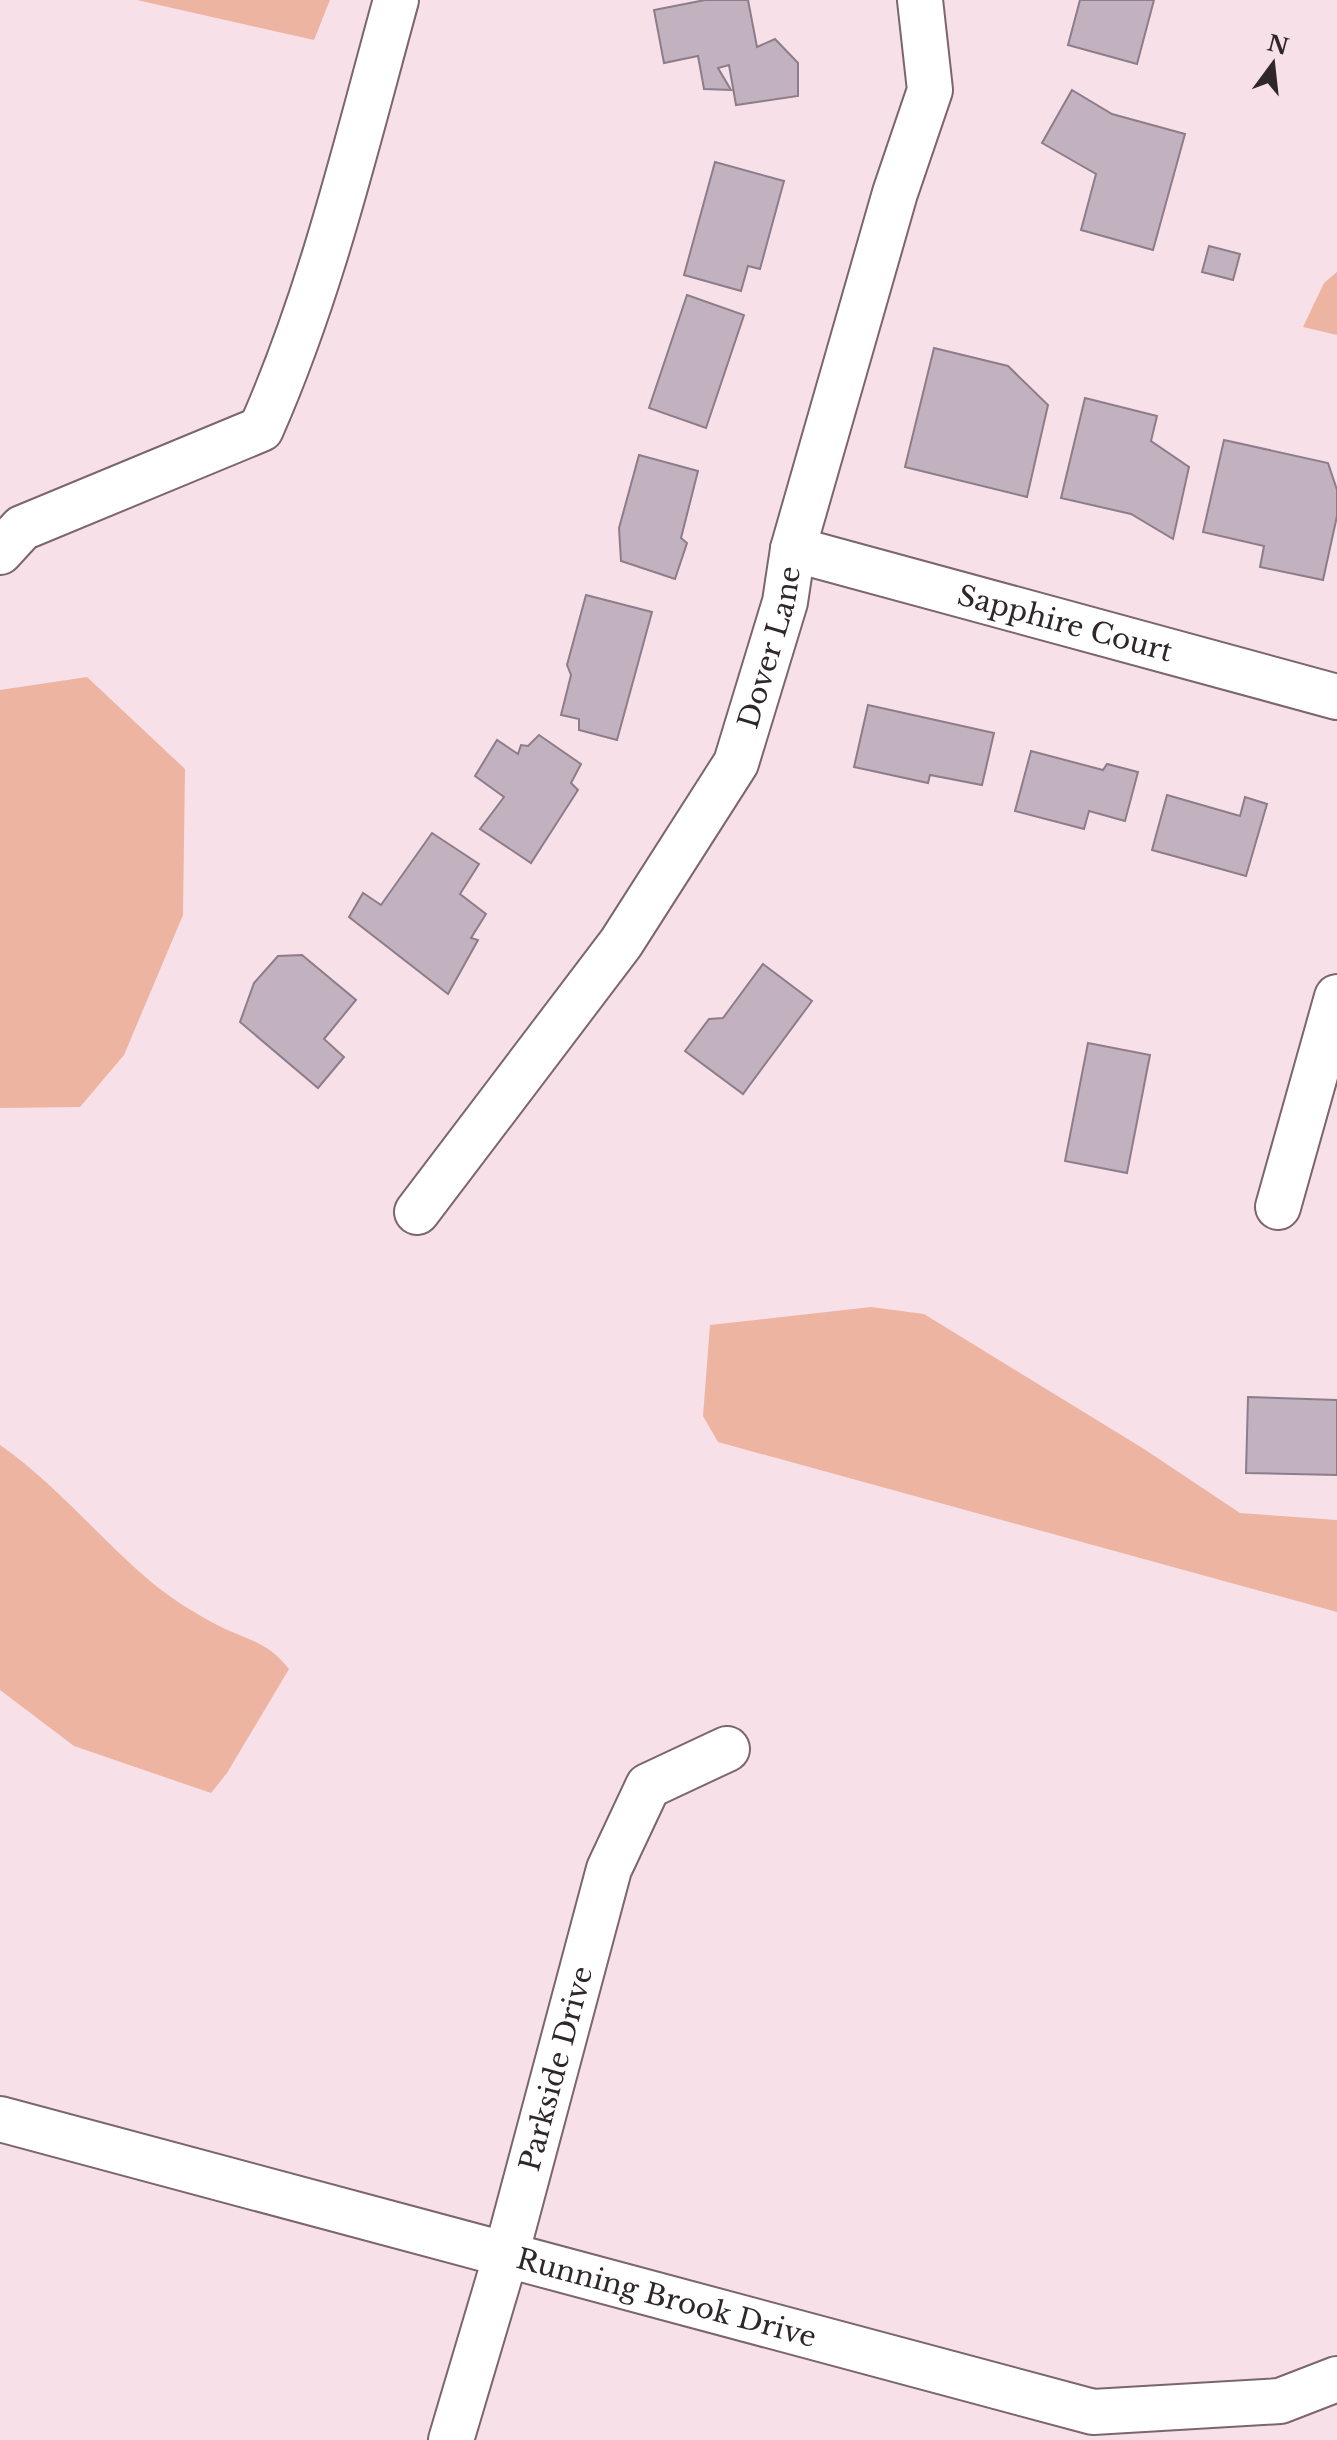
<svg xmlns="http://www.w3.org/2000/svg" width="1337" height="2440" font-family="'Libre Baskerville',serif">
<rect width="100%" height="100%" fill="#f8e0e8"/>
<g fill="#edb4a2">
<polygon points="137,0 330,0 314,40"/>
<polygon points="1337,272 1337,335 1303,327 1324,283"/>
<polygon points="87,677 185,769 183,915 124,1055 80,1107 0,1108 0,690"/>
<polygon points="871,1307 924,1314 1144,1449 1240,1513 1337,1520 1337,1612 718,1442 703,1416 710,1325"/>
<path d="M 0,1445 C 56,1484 98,1537 150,1581 C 170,1598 199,1616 223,1628 C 251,1641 269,1643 289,1669 L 227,1773 L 211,1793 L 74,1746 L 0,1690 Z"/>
</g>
<g fill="#c2b1be" stroke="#8d7c89" stroke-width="2">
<polygon points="705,0 748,0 757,47 775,39 798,63 798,96 736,105 729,65 718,68 731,90 704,89 698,56 664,63 654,10"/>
<polygon points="1080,0 1154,0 1137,64 1068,45"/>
<polygon points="1072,90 1112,114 1185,134 1153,250 1081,230 1096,174 1042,143"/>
<polygon points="715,162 784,181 760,269 748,266 741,291 684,275"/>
<polygon points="1209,246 1240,254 1233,280 1202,272"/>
<polygon points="687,295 744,315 706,428 649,408"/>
<polygon points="934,348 1008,366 1048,405 1027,497 905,467"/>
<polygon points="1085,398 1157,416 1151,441 1189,467 1173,539 1131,514 1061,498"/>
<polygon points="1224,440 1328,463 1337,490 1337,516 1323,580 1260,567 1264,546 1203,532"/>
<polygon points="639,455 698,471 681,538 687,543 675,579 621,561 619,528"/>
<polygon points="586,595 652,612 617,740 579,730 579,719 561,715 571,675 567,665"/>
<polygon points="868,705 994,733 982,785 930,775 928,783 854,767"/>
<polygon points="539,735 581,764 571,783 578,790 531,863 480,829 504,797 475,776 497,740 518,754 521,745 528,746"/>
<polygon points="1031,751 1103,770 1107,764 1138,772 1125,821 1089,811 1084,829 1015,811"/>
<polygon points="1167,795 1240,816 1245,797 1267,804 1246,876 1152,850"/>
<polygon points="432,833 479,864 460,894 486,914 471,938 478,940 448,994 349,917 363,893 381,905"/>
<polygon points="302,955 356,1000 324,1039 344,1057 318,1088 240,1022 254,983 278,956"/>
<polygon points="763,964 812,1001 743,1094 685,1051 709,1019 723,1018"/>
<polygon points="1088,1043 1150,1055 1127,1173 1065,1161"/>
<polygon points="1248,1397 1337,1400 1337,1475 1246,1473"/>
</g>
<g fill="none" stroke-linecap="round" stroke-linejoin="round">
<defs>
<g id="minor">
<path id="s1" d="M 793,549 L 1337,697"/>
<path d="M 0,552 L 22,528 L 261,429 C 322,291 356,145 396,0"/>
<polyline points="1278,1207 1337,997"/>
<path id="s2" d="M 417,1212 L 621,943 L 736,763 L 785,602 L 793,549 L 895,193 L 930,90 L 920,0"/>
<path id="s3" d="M 0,2119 L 1093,2412 L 1280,2401 L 1337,2379"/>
<path id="s4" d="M 451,2440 L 506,2255 L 609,1869 L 648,1786 L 727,1749"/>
</g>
</defs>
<use href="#minor" stroke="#7a666c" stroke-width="48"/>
<use href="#minor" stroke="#fff" stroke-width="44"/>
</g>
<g text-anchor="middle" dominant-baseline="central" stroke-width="6" stroke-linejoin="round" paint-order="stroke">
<g font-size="28" fill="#2f272a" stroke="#f8e0e8">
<text stroke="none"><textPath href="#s1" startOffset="282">Sapphire Court</textPath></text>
<text stroke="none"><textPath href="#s2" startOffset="672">Dover Lane</textPath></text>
<text stroke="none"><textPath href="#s4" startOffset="386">Parkside Drive</textPath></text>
<text stroke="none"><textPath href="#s3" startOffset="690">Running Brook Drive</textPath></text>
</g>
</g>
<g transform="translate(1273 64) rotate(15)" stroke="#f8e0e8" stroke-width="6" paint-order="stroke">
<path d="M0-6L14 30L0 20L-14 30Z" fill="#2f272a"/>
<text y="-12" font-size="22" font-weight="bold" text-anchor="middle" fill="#2f272a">N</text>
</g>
</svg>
